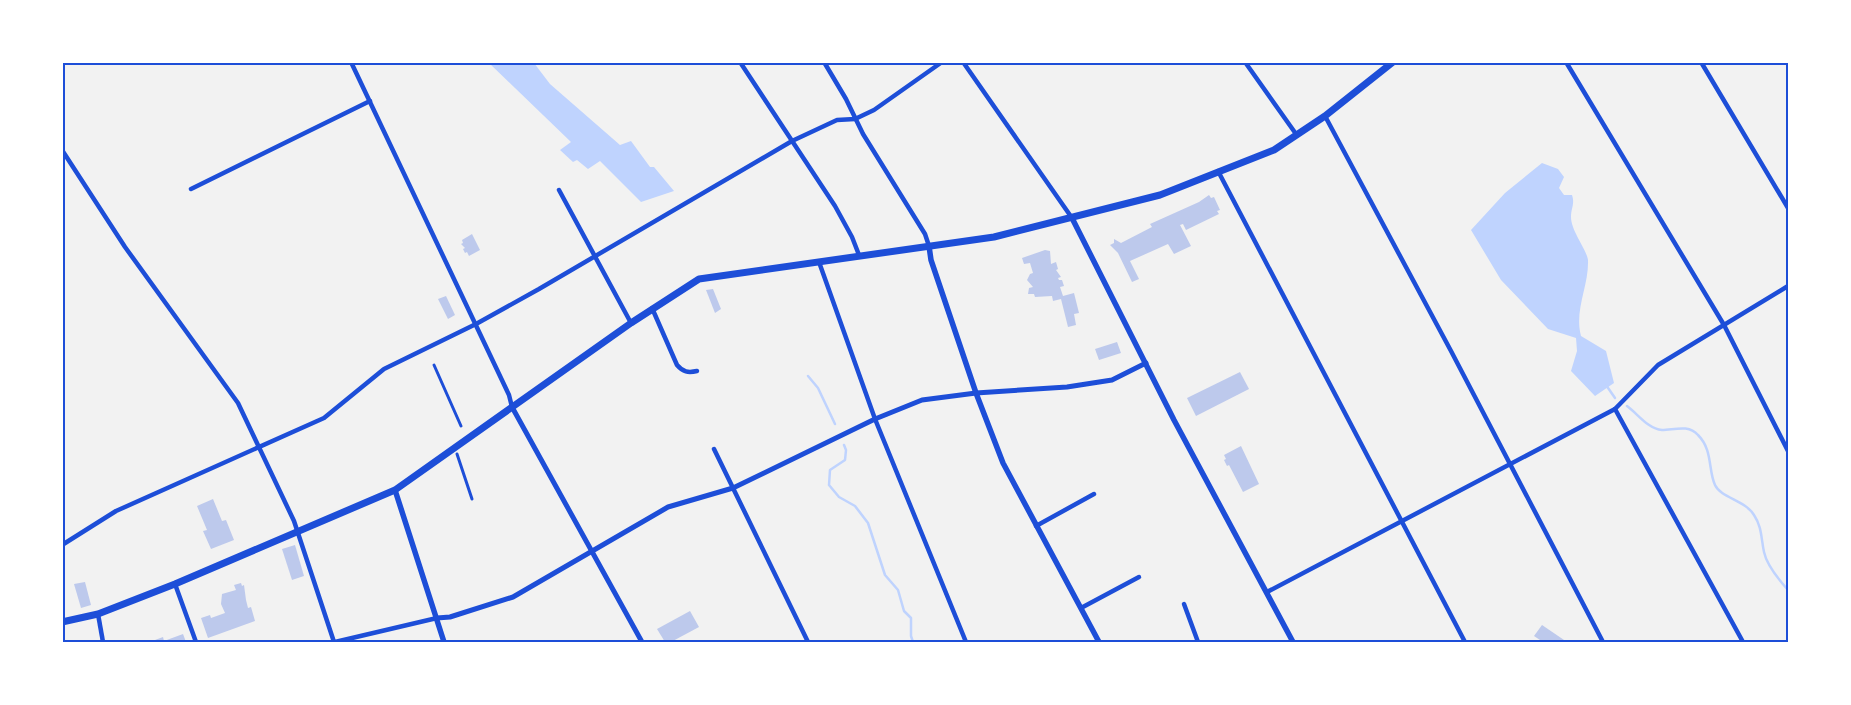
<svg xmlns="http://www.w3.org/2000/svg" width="1851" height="705" font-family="'Golos Text',sans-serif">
<rect width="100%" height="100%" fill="#f2f2f2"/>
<g fill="#bfd3fe">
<polygon points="489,63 534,63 550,84 620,145 631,141 650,167 654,167 674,191 641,202 600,161 588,169 577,160 573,162 560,150 571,142"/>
<path d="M 1542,163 L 1558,169 L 1564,177 L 1559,188 L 1564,195 L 1572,195 C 1575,204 1571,208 1571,217 C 1571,231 1587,250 1588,260 C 1589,286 1574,310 1581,336 L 1606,351 L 1614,383 L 1595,396 L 1571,371 L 1577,351 L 1576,338 L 1548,329 L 1501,280 L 1471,230 L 1505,193 Z"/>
</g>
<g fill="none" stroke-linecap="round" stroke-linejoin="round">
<g stroke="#bfd3fe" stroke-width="2.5">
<polyline points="808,376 818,388 835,424"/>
<polyline points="1606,385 1615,398"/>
<path d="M 1627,406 C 1638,414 1648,429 1662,430 C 1674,430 1688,424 1698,435 C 1713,450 1708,470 1715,485 C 1721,498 1745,500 1754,515 C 1762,527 1761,538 1764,552 C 1767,566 1779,580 1788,590"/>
<polyline points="844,445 846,450 845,460 830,470 829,485 839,497 855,506 868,523 885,575 898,590 904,611 911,618 911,636 913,642"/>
</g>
</g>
<g fill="#bdc9ec">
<polygon points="1209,195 1211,198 1214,197 1220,210 1217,211 1219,214 1186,230 1183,224 1180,225 1191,246 1174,254 1168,244 1130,261 1139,279 1132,282 1118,253 1110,245 1114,243 1114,239 1121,243 1152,227 1150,224 1199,202"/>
<polygon points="472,234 480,250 469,256 467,252 465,253 463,249 465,248 461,244 463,243 462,240"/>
<polygon points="1045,250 1050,251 1051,264 1056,262 1058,269 1056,270 1061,277 1058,278 1059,280 1062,280 1064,286 1060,287 1063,296 1074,293 1079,313 1074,314 1076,325 1068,327 1061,299 1053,301 1052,296 1035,297 1034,294 1028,294 1029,288 1033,287 1027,280 1030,274 1033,273 1030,263 1024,264 1022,258"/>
<polygon points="713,289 721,309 715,313 706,290"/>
<polygon points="446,296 455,315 448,319 438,299"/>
<polygon points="1117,342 1121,353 1099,360 1095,349"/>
<polygon points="1240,372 1249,389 1196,416 1187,398"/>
<polygon points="1241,446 1259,484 1243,492 1229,465 1227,466 1224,460 1226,459 1224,455"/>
<polygon points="213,499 222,521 226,520 234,540 211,549 203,531 207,530 197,506"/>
<polygon points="295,545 304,576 292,580 282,549"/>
<polygon points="85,582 91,605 81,608 74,584"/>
<polygon points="241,583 242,586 244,585 246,600 248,608 251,607 255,621 208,638 201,618 210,615 211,618 225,613 221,604 222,594 236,590 234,585"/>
<polygon points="690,611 699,627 671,642 665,642 657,629"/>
<polygon points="1542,625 1567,642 1543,642 1534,636"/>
<polygon points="183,634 186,642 156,642 155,640 163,637 164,641"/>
</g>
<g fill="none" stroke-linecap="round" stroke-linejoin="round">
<g stroke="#1d4ed8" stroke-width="3">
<polyline points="434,365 461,426"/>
<polyline points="457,454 472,499"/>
</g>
<g stroke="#1d4ed8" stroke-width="4.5">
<polyline points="351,62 509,395 512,407"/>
<polyline points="740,62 835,206 852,237 859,255"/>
<polyline points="824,62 846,99 863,134 925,234 929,246"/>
<polyline points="963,62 1072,218"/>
<polyline points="1245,62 1296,134"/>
<polyline points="1566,62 1724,325 1788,451"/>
<polyline points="1701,62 1788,208"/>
<polyline points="1325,116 1451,351 1603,642"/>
<polyline points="62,150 125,247 238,403 294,521 334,642"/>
<polyline points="1218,171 1465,642"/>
<polyline points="191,189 370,101"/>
<polyline points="559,190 631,323"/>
<polyline points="819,262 875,419 966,642"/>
<path d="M 652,308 L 677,365 C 683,372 688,373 697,371"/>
<polyline points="1615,409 1743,642"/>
<polyline points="714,449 808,642"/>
<polyline points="1036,526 1094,494"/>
<polyline points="62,545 116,511 324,418 384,369 476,324 539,289 792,141 837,120 855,119 874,110 942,62"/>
<polyline points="175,584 196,642"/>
<polyline points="1267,592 1615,409 1658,365 1788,286"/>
<polyline points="1184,604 1198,642"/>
<polyline points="1081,608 1139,577"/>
<polyline points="98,614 103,642"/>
<polyline points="335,642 437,618"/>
</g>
<g stroke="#1d4ed8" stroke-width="5">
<polyline points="512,407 642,642"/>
<polyline points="437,618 450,617 513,597 668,507 733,488 875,419 922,400 976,393 1067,387 1112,380 1146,363"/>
</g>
<g stroke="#1d4ed8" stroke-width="5.5">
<polyline points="1072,218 1174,420 1293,642"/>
<polyline points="929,246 931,260 976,393 1003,463 1099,642"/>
<polyline points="395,490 444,642"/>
</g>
<polyline stroke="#1d4ed8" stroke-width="7" points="62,622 98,614 175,584 395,490 631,323 699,279 994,237 1160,195 1274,150 1325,116 1393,62"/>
</g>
<rect width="1851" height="705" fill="none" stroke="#ffffff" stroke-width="128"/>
<rect x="64" y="64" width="1723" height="577" fill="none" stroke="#1d4ed8" stroke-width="2"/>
</svg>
